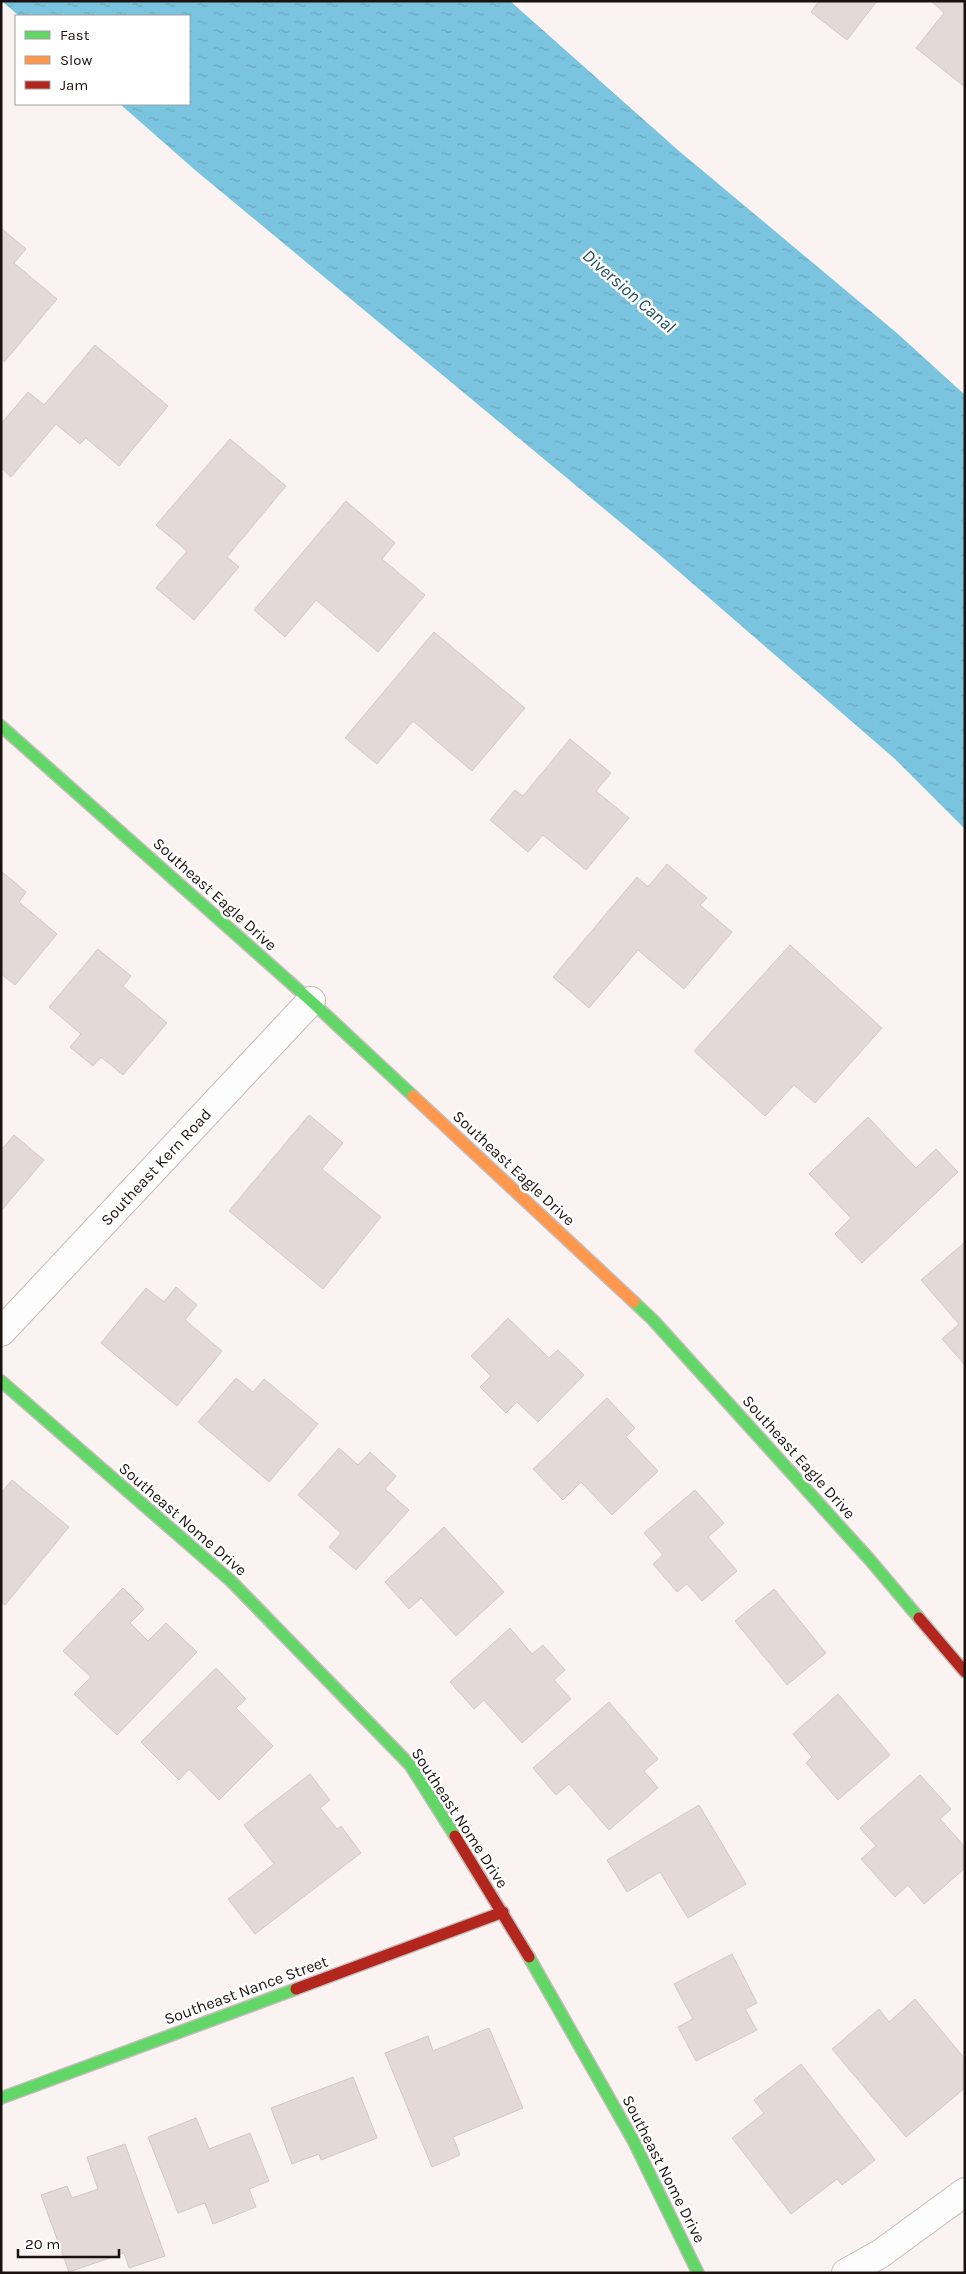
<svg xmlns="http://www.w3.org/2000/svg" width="966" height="2274" font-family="Karla,sans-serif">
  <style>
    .water { fill: url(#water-ripples) }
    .building { fill: #e3dad8; stroke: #d2cac8 }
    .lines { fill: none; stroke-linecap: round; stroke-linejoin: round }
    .street-casing { stroke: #c4bdba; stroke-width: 30 }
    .fast-casing { stroke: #c4bdba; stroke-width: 14 }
    .slow-casing { stroke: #c4bdba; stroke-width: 14 }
    .jam-casing { stroke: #c4bdba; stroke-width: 14 }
    .street { stroke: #fefdfd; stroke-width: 28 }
    .fast { stroke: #63d668; stroke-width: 11 }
    .slow { stroke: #ff974d; stroke-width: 11 }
    .jam { stroke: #b3261e; stroke-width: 11 }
    .labels { text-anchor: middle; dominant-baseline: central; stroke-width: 5; stroke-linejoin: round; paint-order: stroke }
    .street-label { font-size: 16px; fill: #1b120f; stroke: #fff }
    .water-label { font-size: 18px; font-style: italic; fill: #245162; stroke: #fff }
  </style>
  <defs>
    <pattern id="water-ripples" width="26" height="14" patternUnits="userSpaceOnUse" patternTransform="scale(1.25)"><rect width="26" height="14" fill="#7ac4df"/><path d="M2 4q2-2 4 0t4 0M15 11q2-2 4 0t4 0" fill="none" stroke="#69a7be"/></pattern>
  </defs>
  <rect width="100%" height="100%" fill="#faf3f2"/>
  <path class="water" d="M2,1h508l169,150 219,183 67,61v434l-70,-70 -240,-208 -460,-381 -75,-66h69v-88h-170z"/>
  <g class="building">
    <path d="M819,1h58l-30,39 -36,-28z"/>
    <path d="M931,1h34v86l-49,-39 28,-35z"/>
    <path d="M1,228l25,21 -12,14 43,36 -53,63 -3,-3z"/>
    <path d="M95,345l73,61 -49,60 -33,-28 -6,6 -24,-20 -45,53 -10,-9v-44l27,-32 16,13z"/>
    <path d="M230,439l56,47 -59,71 12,10 -45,53 -38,-32 31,-37 -31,-26z"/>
    <path d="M346,501l49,42 -13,16 43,36 -47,57 -62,-52 -31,37 -31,-27z"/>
    <path d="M434,632l91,76 -53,63 -59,-50 -36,43 -32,-26z"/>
    <path d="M570,739l41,34 -15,18 33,27 -43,52 -43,-35 -15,17 -38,-32 25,-30 8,6z"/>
    <path d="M667,864l40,34 -7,7 32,27 -48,57 -46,-39 -49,58 -36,-31 84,-100 11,10z"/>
    <path d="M1,871l25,21 -7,10 38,32 -42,51 -14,-11z"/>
    <path d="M790,945l92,83 -67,75 -21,-18 -29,31 -71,-65z"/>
    <path d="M98,949l33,27 -8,10 44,37 -44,52 -22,-18 -8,9 -23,-19 11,-13 -32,-27z"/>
    <path d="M309,1115l34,28 -21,26 59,48 -58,72 -94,-78z"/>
    <path d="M868,1117l48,51 20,-19 22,23 -96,91 -27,-29 16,-16 -42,-44z"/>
    <path d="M14,1135l30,25 -43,51v-64l2,1z"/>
    <path d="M965,1242v123l-23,-26 17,-15 -38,-44z"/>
    <path d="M176,1287l21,18 -12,15 37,31 -45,55 -76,-63 45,-55 18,14z"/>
    <path d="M508,1318l41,40 9,-8 26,25 -46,47 -21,-20 -11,11 -26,-26 11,-11 -20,-20z"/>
    <path d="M236,1378l17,14 11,-13 54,45 -49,58 -71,-60z"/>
    <path d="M607,1398l28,30 -9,9 32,34 -46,44 -31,-33 -18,18 -30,-31z"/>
    <path d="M339,1448l19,17 12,-13 26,24 -11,13 24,21 -53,60 -27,-23 12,-14 -43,-38z"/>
    <path d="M12,1480l57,47 -64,78 -4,-3v-109z"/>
    <path d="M695,1490l29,33 -16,14 29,34 -35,30 -15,-17 -10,8 -24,-28 10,-9 -19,-22z"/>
    <path d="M444,1527l60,65 -48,44 -35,-38 -12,11 -24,-27z"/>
    <path d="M123,1588l21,21 -14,14 18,18 18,-18 31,29 -80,83 -43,-41 17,-17 -28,-26z"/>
    <path d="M774,1589l52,64 -39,32 -52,-64z"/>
    <path d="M510,1628l22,26 11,-9 22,25 -11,10 17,19 -49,44 -38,-43 -10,9 -24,-27z"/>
    <path d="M216,1668l30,31 -10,9 37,38 -54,54 -30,-31 -10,11 -38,-38z"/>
    <path d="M838,1694l52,61 -52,45 -32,-37 6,-6 -19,-23z"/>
    <path d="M609,1702l49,57 -14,12 14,17 -49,42 -40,-46 -13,11 -23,-27z"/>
    <path d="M310,1774l20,26 -10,8 17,21 4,-3 20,27 -106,81 -27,-35 46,-35 -30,-39z"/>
    <path d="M920,1775l31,34 -11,10 25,28v21l-41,36 -16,-19 -13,12 -34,-38 15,-13 -16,-18z"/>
    <path d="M699,1805l47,79 -58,34 -28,-46 -33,20 -20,-32z"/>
    <path d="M732,1954l25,49 -12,6 12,21 -61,31 -18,-34 15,-8 -19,-35z"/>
    <path d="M915,1999l50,60v29l-59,49 -74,-88 47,-40 10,13z"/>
    <path d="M489,2028l34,80 -70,29 7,18 -28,12 -47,-114 43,-17 5,15z"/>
    <path d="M801,2064l74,96 -33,25 -5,-6 -46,35 -59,-76 32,-25 -10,-13z"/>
    <path d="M353,2077l24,61 -56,22 -2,-6 -27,10 -21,-56z"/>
    <path d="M196,2118l13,31 41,-16 19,48 -20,8 7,18 -43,17 -8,-21 -27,10 -30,-76z"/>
    <path d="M125,2144l40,112 -36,12 -5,-15 -55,19 -28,-77 26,-9 5,12 26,-9 -11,-32z"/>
  </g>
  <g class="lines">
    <g class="street-casing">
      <g id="street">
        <path d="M1,1332l310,-331"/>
        <path d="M846,2273l34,-19 85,-62"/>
      </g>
    </g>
    <g class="fast-casing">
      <g id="fast">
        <path d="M1,726l310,275 102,95"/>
        <path d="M634,1302l19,18 217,240 49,58"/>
        <path d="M1,1381l230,200 179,184 45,71"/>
        <path d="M529,1957l104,183 65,133"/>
        <path d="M1,2098l295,-109"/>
      </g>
    </g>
    <g class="slow-casing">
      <path id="slow" d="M413,1096l221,206"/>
    </g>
    <g class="jam-casing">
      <g id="jam">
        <path d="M919,1618l46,54"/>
        <path d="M455,1836l74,121"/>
        <path d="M296,1989l207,-77"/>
      </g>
    </g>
    <use href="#street" class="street"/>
    <use href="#fast" class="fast"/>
    <use href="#slow" class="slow"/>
    <use href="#jam" class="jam"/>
  </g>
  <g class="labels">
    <g class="street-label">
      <text transform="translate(215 894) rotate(42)">Southeast Eagle Drive</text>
      <text transform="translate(156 1167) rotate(-47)">Southeast Kern Road</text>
      <text transform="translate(514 1168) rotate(43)">Southeast Eagle Drive</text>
      <text transform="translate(799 1457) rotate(48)">Southeast Eagle Drive</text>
      <text transform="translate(183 1519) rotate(41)">Southeast Nome Drive</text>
      <text transform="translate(460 1818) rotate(57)">Southeast Nome Drive</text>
      <text transform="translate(246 1990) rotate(-20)">Southeast Nance Street</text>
      <text transform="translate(664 2169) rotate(63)">Southeast Nome Drive</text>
    </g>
    <g class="water-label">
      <text transform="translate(629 291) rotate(41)">Diversion Canal</text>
    </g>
  </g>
  <rect width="966" height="2274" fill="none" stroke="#1b120f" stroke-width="5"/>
  <rect x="15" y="15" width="175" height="90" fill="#ffffff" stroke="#a4a09f"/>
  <rect x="25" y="31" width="25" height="8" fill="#63d668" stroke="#a4a09f"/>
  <text x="60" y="40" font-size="15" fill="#1b120f">Fast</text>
  <rect x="25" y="56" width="25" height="8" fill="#ff974d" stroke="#a4a09f"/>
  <text x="60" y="65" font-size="15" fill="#1b120f">Slow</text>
  <rect x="25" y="81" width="25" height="8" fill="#b3261e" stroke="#a4a09f"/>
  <text x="60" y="90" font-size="15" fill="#1b120f">Jam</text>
  <path d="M18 2249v8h101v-8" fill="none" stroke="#1b120f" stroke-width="2.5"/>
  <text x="25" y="2249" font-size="15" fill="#1b120f" stroke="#ffffff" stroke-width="4" paint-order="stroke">20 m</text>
</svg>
